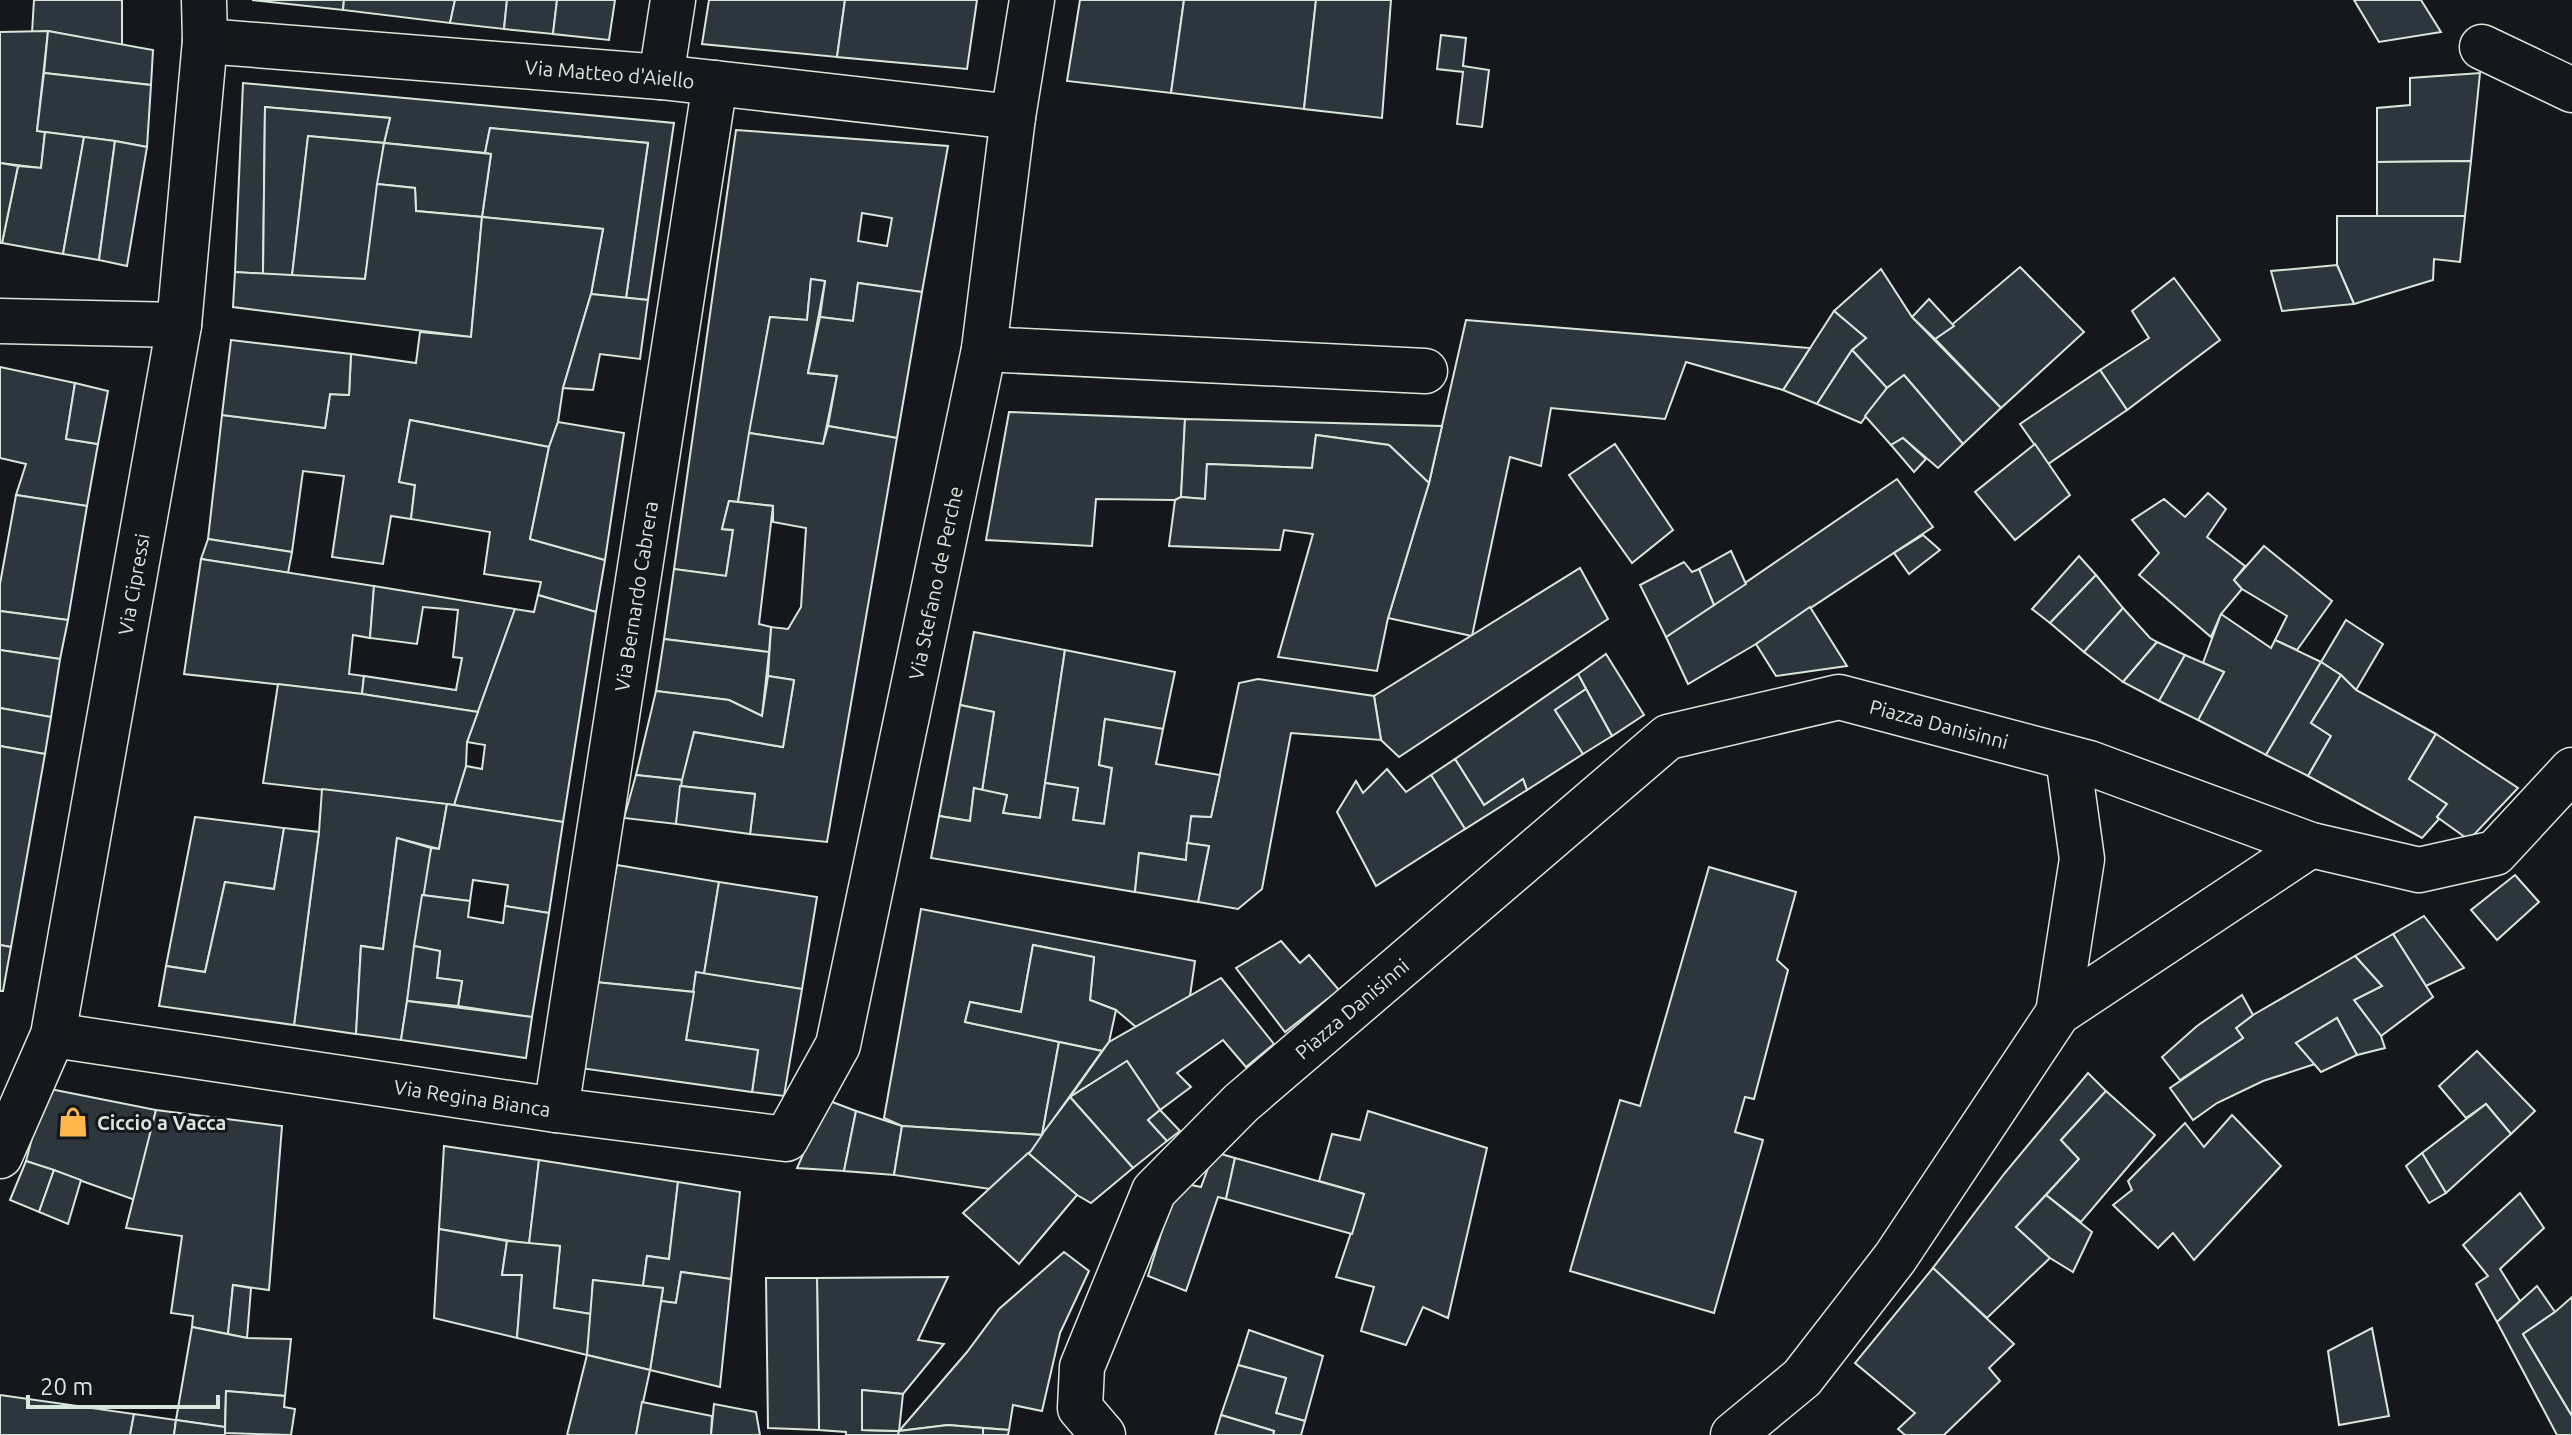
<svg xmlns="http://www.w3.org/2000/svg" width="2572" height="1435" font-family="Ubuntu,sans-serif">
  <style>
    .building { fill: #2c363c; stroke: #d8e6dc; stroke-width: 2; fill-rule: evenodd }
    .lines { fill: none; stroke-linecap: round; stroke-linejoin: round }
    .minor-casing { stroke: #d8e6dc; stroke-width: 47 }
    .minor { stroke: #14181c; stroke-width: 44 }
    .labels { text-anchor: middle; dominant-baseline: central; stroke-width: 6; stroke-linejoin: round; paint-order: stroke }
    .street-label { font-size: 20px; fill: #d8e6dc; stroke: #14181c }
    .poi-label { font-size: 20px; font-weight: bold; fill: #d8e6dc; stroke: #14181c; text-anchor: start }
  </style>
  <rect width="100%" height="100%" fill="#14181c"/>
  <g class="building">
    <path d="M34,0h88v46l-74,-15 -16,2z"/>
    <path d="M252,0h92l-1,10z"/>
    <path d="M344,0h111l-5,23 -107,-13z"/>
    <path d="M455,0h52l-3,29 -54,-6z"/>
    <path d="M507,0h50l-4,34 -49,-5z"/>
    <path d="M557,0h58l-6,40 -56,-6z"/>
    <path d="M709,0h136l-8,57 -135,-13z"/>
    <path d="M845,0h132l-10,69 -130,-12z"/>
    <path d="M1080,0h104l-13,93 -104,-12z"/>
    <path d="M1184,0h132l-12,109 -133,-16z"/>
    <path d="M1316,0h75l-9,118 -78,-9z"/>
    <path d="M2354,0h67l20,32 -62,10z"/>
    <path d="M48,31l-11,100 8,1 -4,36 -41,-5v-131z"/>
    <path d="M48,31l105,19 -2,35 -107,-12z"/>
    <path d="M1441,35l25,3 -3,28 26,4 -7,57 -25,-3 6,-52 -26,-3z"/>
    <path d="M44,73l107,12 -4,62 -32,-6 -78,-10z"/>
    <path d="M2480,73l-9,88 -94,1v-54l33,-3v-27z"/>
    <path d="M243,83l431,40 -26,177 -22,-2 22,-155 -158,-15 -5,25 -101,-10 6,-25 -125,-11 -2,167 -28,-2z"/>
    <path d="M265,107l125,11 -6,25 -76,-7 -16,140 -29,-2z"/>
    <path d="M490,128l158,15 -22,155 -35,-4 12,-65 -121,-12 9,-63 -6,-1z"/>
    <path d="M736,130l212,16 -26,146 -64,-9 -5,38 -33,-4 5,-36 -14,-2 -4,41 -37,-3 -32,185 -9,-1 -7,28 11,1 -7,46 -52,-7zM862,213l30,5 -5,28 -29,-5z"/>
    <path d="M45,132l39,5 -21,117 -61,-11 16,-77 23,2z"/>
    <path d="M308,136l76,7 -19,136 -73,-3z"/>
    <path d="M84,137l31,4 -16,119 -36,-6z"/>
    <path d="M115,141l32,6 -20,119 -28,-6z"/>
    <path d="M384,143l107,11 -9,63 -66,-6 -1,-23 -38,-4z"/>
    <path d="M2471,161l-6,55 -88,2v-56z"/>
    <path d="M0,163l18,3 -16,77h-2z"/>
    <path d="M377,184l38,4 1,23 66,6 -11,120 -238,-30 2,-35 130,7z"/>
    <path d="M2337,216h128l-5,46 -26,-3 -1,21 -79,24 -17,-39z"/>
    <path d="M482,217l121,12 -12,65 -28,94 -5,34 -9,25 -139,-27 -11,62 16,3 -4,34 -20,-3 -8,48 -51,-7 12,-81 -41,-5 -11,81 -84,-13 14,-124 103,13 5,-34 19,1 2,-41 65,9 4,-31 51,5z"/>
    <path d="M2337,265l17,39 -72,7 -11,-40z"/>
    <path d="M2020,267l64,65 -83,76 -66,-69z"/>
    <path d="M1881,269l31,48 89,91 -38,36 -59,-69 -17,13 -35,-38 14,-12 -32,-27z"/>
    <path d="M2174,278l46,62 -93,70 -27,-40 49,-32 -17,-27z"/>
    <path d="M811,279l14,2 -17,92 29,3 -14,68 -74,-11 21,-116 37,3z"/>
    <path d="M858,283l64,9 -25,146 -69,-12 9,-50 -29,-3 12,-56 33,4z"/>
    <path d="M591,294l57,6 -8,59 -40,-5 -7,36 -30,-2z"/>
    <path d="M1929,299l25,27 -19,13 -23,-22z"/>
    <path d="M1834,311l32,27 -14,12 -35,54 -34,-14z"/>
    <path d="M1466,320l344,28 -27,42 -97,-28 -21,57 -114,-11 -10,58 -31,-9 -38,179 -84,-18 41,-135z"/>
    <path d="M231,340l120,14 -2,41 -19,-1 -5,34 -103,-13z"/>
    <path d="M1852,350l35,38 -26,35 -44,-19z"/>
    <path d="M0,367l75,16 -9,56 32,5 -11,62 -71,-11 10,-31 -26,-6z"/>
    <path d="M2100,370l27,40 -79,54 -28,-40z"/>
    <path d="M1904,375l59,69 -25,24 -35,-30 -12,7 -26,-29 22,-28z"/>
    <path d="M75,383l33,8 -10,53 -32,-5z"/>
    <path d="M1009,412l176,7 -4,78 -6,3 -79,-1 -4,47 -106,-6z"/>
    <path d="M1185,419l257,7 -13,57 -40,-38 -73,-10 -4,33 -105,-4 -2,35 -24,-2z"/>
    <path d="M410,420l139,27 -19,92 75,21 -9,52 -58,-17 3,-13 -57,-8 6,-42 -79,-13 4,-34 -16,-3z"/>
    <path d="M558,422l66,11 -19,127 -75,-21 19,-92z"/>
    <path d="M828,426l69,12 -70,404 -77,-8 5,-40 -75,-8 14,-54 89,15 11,-67 -26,-4 3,-49 17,2 13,-22 5,-79 -33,-6v-16l-35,-4 11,-69 74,11z"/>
    <path d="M1316,435l73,10 40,38 -41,135 -11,53 -99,-14 35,-123 -29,-4 -4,20 -111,-4 6,-46 6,-3 24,2 2,-35 105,4z"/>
    <path d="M1903,438l23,21 -12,13 -23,-27z"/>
    <path d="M1615,444l58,86 -41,33 -63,-88z"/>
    <path d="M2035,444l35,51 -55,45 -40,-48z"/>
    <path d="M1897,479l36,48 -177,117 -68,40 -22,-47z"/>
    <path d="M2208,493l18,16 -19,28 38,29 -11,14 8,9 -21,25 -10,23 -72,-62 20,-22 -27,-33 32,-21 21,18z"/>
    <path d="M16,495l71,11 -19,114 -68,-9v-27z"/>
    <path d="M729,501l44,5 -14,118 12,3 -2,25 -105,-13 10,-70 52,7 7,-46 -11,-1z"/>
    <path d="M1923,535l17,15 -31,24 -15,-21z"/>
    <path d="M208,539l84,13 -4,21 -87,-14z"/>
    <path d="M2264,546l68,55 -35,49 -22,-10 12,-24 -45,-27 -8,-9z"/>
    <path d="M1731,551l15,33 -32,21 -15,-36z"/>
    <path d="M2079,556l17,19 -46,48 -18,-14z"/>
    <path d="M201,559l173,27 -4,52 -17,-3 -4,39 15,2 -2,18 -178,-20z"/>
    <path d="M1684,562l8,10 7,-3 15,36 -48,32 -26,-52z"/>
    <path d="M1580,568l28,51 -209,138 -18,-17 -7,-44z"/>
    <path d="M2096,575l27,33 -39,44 -34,-29z"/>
    <path d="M374,586l141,23 -37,103 -116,-18 2,-18 92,14 6,-32 -9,-1 5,-47 -35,-3 -6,37 -47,-6z"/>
    <path d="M538,595l58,17 -33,210 -109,-17 12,-39 16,3 3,-24 -18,-3 48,-133 19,3z"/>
    <path d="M1810,607l37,59 -71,10 -20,-32z"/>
    <path d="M2123,608l27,30 7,4 -34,40 -39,-30z"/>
    <path d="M0,611l68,9 -8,39 -60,-9z"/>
    <path d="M2221,614l50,34 4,-8 46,22 -55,93 -68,-35 26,-48 -21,-9z"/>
    <path d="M2346,620l37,24 -27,46 -15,-15 -20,-13z"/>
    <path d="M974,632l91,18 -25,168 -37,-5 4,-18 -25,-4 12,-79 -34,-7z"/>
    <path d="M664,639l105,13 -7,64 -33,-16 -73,-9z"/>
    <path d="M2157,642l28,13 -26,46 -36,-19z"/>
    <path d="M0,650l60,9 -9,58 -51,-9z"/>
    <path d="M1065,650l110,22 -12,57 -58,-10 -6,46 13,3 -8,56 -31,-4 5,-32 -33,-5z"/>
    <path d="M1606,654l38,61 -32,21 -34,-62z"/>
    <path d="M2185,655l39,17 -26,48 -39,-19z"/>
    <path d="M2321,662l20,13 -30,48 20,13 -23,40 -42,-21z"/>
    <path d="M1578,674l8,15 -31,21 28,44 -56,36 -4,-11 -39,26 -29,-46z"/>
    <path d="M2341,675l15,15 80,44 -27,45 38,25 -10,13 2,2 -17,19 -114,-62 23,-40 -20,-13z"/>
    <path d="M768,676l26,4 -11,67 -89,-15 -12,48 -46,-5 20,-84 73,9 33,16z"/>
    <path d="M1258,679l116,17 7,44 -90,-7 -29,156 -24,20 -40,-7 11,-56 -22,-3 4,-27 20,1 28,-134z"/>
    <path d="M278,684l84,10 116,18 -11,30 -1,24 -12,39 -191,-22z"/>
    <path d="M1586,689l26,47 -29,18 -28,-44z"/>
    <path d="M960,705l34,7 -12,79 -8,-3 -4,33 -31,-5z"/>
    <path d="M0,708l51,9 -6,37 -45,-8z"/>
    <path d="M1105,719l58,10 -7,35 64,11 -9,42 -20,-1 -5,44 -47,-7 -4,39 -204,-34 8,-42 31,5 4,-33 33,7 -4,18 37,5 5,-35 33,5 -5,32 31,4 8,-56 -13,-3z"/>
    <path d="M2436,734l82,54 -49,52 -32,-23 10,-13 -38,-25z"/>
    <path d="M0,746l45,8 -34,193 -11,-2z"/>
    <path d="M1455,759l29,46 39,-26 4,11 -62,39 -34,-54z"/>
    <path d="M1387,769l19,23 25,-17 34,54 -89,57 -39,-74 19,-31 7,12z"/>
    <path d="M636,775l46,5 -6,44 -52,-6z"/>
    <path d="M680,786l75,8 -5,40 -74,-10z"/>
    <path d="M322,789l125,15 -8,45 -42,-11 -14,111 -22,-3 -5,88 -62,-9 25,-193z"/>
    <path d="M447,804l116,18 -14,91 -44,-7 3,-21 -35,-5 -3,21 -48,-6 9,-47 8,1z"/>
    <path d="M195,817l89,11 -10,61 -49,-7 -20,90 -39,-6z"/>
    <path d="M284,828l35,4 -25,193 -135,-19 7,-40 39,6 20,-90 49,7z"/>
    <path d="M397,838l34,10 -30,192 -45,-6 5,-88 22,3z"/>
    <path d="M1187,843l22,3 -11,56 -63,-10 4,-39 47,7z"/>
    <path d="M617,865l102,17 -15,92 -8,-2 -2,20 -99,-10z"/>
    <path d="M1709,867l87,25 -19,68 11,10 -34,129 -9,-2 -10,35 28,8 -49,173 -144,-42 50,-171 20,6z"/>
    <path d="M2515,875l24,27 -42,38 -26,-30z"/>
    <path d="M719,882l98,15 -15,92 -98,-15z"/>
    <path d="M422,895l48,6 -2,16 35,6 2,-17 44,7 -17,104 -74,-11 4,-25 -25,-3 3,-27 -26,-5z"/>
    <path d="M921,909l274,52 -5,35 -54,31 -20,-17 -26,-10 4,-43 -61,-12 -12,67 -51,-10 -5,20 94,20 -17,93 -140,-9 -18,-8z"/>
    <path d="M2424,916l40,52 -38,18 -33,-52z"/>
    <path d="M2393,934l40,63 -52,39 -27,-36 28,-14 -27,-30z"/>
    <path d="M1281,941l19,22 9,-8 30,35 -54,42 -49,-64z"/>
    <path d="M0,945l11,2 -8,44h-3z"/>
    <path d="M1033,945l61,12 -4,43 26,10 -7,32 -7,9 -137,-29 5,-20 51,10z"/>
    <path d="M414,946l26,5 -3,27 25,3 -4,25 -51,-5z"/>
    <path d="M2355,956l27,30 -28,14 27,36 4,12 -28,7 -20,-37 -41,25 19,21 -52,17 -46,22 -24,17 -23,-32 73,-50 -7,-10 17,-13z"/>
    <path d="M696,972l106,17 -18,107 -32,-4 6,-42 -72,-10z"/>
    <path d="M1221,978l53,66 -28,23 -23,-27 -46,33 14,14 -31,23 -33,-49 -57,36 39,-55z"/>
    <path d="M595,982l99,10 -8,48 72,10 -6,42 -172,-24z"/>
    <path d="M2242,995l11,20 -17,13 7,10 -63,42 -18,-23 35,-31z"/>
    <path d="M407,1001l125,16 -6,41 -125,-18z"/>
    <path d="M2337,1018l20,37 -36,17 -25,-29z"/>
    <path d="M1059,1042l43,9 -60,84z"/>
    <path d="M2477,1051l58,60 -24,23 -25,-30 -20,14 -27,-32z"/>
    <path d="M1127,1061l33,49 -12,10 19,21 -34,27 -63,-71z"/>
    <path d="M2088,1073l18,18 -45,49 18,19 -63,68 34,31 -63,60 -54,-50 71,-94z"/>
    <path d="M45,1088l111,22 -21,90 -109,-39z"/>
    <path d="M2106,1091l49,44 -74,87 -35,-27 33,-36 -18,-19z"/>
    <path d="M1070,1097l63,71 -42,35 -14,-8 -49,-42z"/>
    <path d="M827,1100l29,11 -12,60 -47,-3z"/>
    <path d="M2486,1104l25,30 -65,59 -24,-40z"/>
    <path d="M156,1110l126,16 -13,164 -36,-5 -5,49 -36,-7 1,-11 -22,-3 11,-77 -56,-8z"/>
    <path d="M1160,1110l20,21 -13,10 -19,-21z"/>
    <path d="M856,1111l46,15 -8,49 -50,-4z"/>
    <path d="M1368,1111l119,37 -39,170 -25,-11 -17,38 -45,-14 13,-44 -38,-10 28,-83 -45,-13 13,-47 28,6z"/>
    <path d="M2232,1115l49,51 -87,94 -21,-27 -15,15 -45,-43 19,-15 -4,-9 57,-58 19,24z"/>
    <path d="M902,1126l140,9 -11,16 -41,38 -96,-14z"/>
    <path d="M444,1146l95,14 -10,84 -90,-15z"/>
    <path d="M1214,1152l21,6 -9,41 -8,-2 -32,94 -38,-15 29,-94 24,5z"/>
    <path d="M1028,1153l49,42 -58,69 -56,-51z"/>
    <path d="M2422,1153l24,40 -17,10 -23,-37z"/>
    <path d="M1235,1158l129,36 -12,40 -126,-35z"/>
    <path d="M539,1160l139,22 -9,77 -22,-3 -4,30 -50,-6 -2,34 -37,-6 6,-62 -31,-2z"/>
    <path d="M26,1161l28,9 -15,42 -29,-12z"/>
    <path d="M54,1170l27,10 -13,44 -29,-12z"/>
    <path d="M678,1182l62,10 -9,87 -50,-7 -5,31 -15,-2 2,-13 -20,-2 4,-30 22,3z"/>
    <path d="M2520,1193l24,35 -44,41 20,32 -23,21 -21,-38 12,-8 -25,-31z"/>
    <path d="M2046,1195l46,37 -19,40 -23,-14 -34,-31z"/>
    <path d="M439,1229l68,12 -5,34h20l-5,63 -83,-20z"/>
    <path d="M507,1241l53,5 -6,62 37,6 -4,41 -70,-17 5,-63h-20z"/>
    <path d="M1064,1252l25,19 -29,62 -18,78 -29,-6 -4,25 -61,-5 -49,6 68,-79 32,-43z"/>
    <path d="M1933,1268l81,76 -25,24 11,13 -56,54h-39l-7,-6 17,-16 -60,-50z"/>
    <path d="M681,1272l50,7 -11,108 -70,-17 11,-69 15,2z"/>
    <path d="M948,1277l-30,63 26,4 -41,50 -41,-4v40l37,1 -1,4h-52v-3l-27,-2 -2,-152z"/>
    <path d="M766,1278h51l2,152 -51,-2z"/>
    <path d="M593,1280l70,8 -13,82 -63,-15z"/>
    <path d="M233,1285l18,3 -4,50 -19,-4z"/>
    <path d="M2537,1286l18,26 -32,22 49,82v19h-15l-60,-113z"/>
    <path d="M2572,1297v119l-49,-82 32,-22z"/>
    <path d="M192,1327l55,11 44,1 -6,57 -59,-5 -1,36 -49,-7z"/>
    <path d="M2372,1328l17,88 -50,9 -11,-74z"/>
    <path d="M1249,1330l74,26 -18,65 -29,-8 10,-35 -48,-13z"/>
    <path d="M587,1355l63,15 -14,65h-69z"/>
    <path d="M1238,1365l48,13 -10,35 29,8 -4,14h-28l1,-4 -53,-16z"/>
    <path d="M862,1390l41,4 -4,37 -37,-1z"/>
    <path d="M226,1391l59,5 -1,11 11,2 -4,26 -66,-2z"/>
    <path d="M0,1395l134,19 -4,21h-130z"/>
    <path d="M642,1402l70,14 -1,19h-75z"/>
    <path d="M714,1404l42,8 4,23h-49z"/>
    <path d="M134,1414l42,6 -2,15h-44z"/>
    <path d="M1221,1415l53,16 -1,4h-58z"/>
    <path d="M176,1420l49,7v8h-51z"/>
    <path d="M948,1425l35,3v7h-85l1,-4z"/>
    <path d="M983,1428l26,2 -1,5h-25z"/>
  </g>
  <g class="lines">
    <g class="minor-casing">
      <g id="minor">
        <path id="s1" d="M205,41l456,36 352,40"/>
        <path d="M2482,47l90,43"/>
        <path d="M661,77l12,-77"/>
        <path d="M0,321l179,4"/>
        <path d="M984,349l441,22"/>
        <path d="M2058,1013l24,-154 -14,-101"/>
        <path id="s2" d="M53,1035l503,75 230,29 52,-94 146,-696 29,-232 19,-117"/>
        <path id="s3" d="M556,1110l159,-1027"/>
        <path id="s4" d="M0,1156l53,-121 126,-710 26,-284 -1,-41"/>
        <path id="s5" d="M1103,1435l-23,-27 2,-41 72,-176 87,-88 427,-366 171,-40 250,66 222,82 108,25 76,-17 77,-83"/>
        <path d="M1733,1435l69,-57 93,-120 163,-245 253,-168"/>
      </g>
    </g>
    <use href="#minor" class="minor"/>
  </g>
  <defs>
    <g id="shop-bare" transform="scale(2.4)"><path d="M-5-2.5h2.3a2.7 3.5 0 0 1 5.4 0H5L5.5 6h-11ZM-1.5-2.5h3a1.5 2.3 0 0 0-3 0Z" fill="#ffb74d" stroke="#14181c" stroke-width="2.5" paint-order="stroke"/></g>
  </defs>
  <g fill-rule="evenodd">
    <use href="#shop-bare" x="73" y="1122"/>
  </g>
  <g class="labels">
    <g class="street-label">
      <text stroke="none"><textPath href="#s1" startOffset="406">Via Matteo d'Aiello</textPath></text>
      <text stroke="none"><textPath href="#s2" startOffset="1320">Via Stefano de Perche</textPath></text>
      <text stroke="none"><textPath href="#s4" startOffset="590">Via Cipressi</textPath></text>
      <text stroke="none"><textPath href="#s3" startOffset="520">Via Bernardo Cabrera</textPath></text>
      <text stroke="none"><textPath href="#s5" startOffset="1232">Piazza Danisinni</textPath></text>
      <text stroke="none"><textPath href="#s5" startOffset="536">Piazza Danisinni</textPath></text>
      <text stroke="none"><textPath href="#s2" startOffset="424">Via Regina Bianca</textPath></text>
    </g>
    <g class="poi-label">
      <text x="97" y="1122">Ciccio a Vacca</text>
    </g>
  </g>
  <path d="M28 1395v12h190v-12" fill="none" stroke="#d8e6dc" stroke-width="4"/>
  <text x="40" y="1395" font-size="24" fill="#d8e6dc" stroke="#14181c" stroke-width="6" paint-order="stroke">20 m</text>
</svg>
